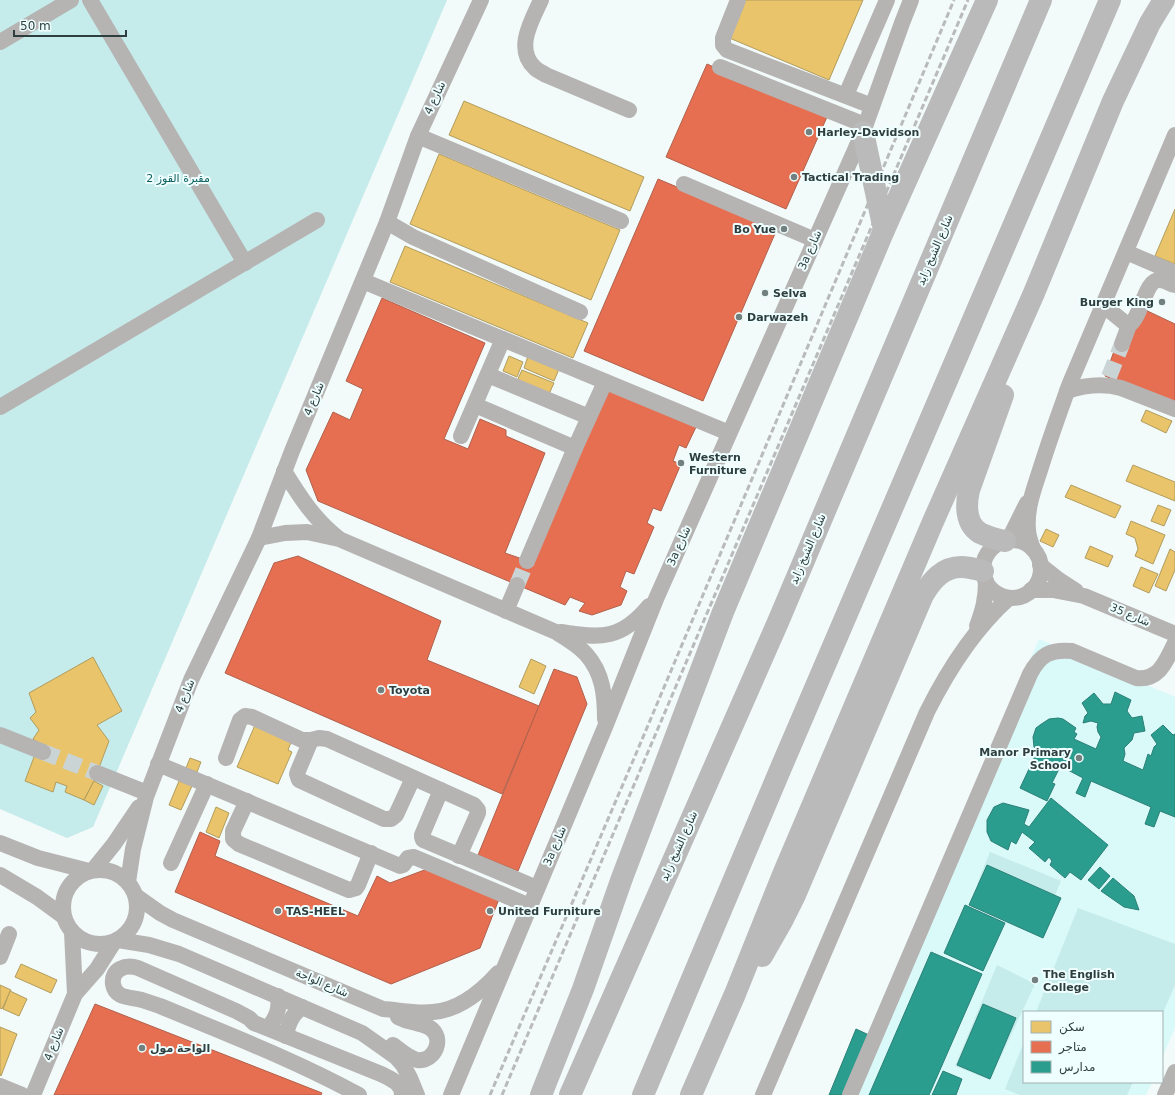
<svg xmlns="http://www.w3.org/2000/svg" width="1175" height="1095" font-family="'DejaVu Sans','Noto Sans Arabic',sans-serif">
  <style>
    .built { fill: #dafaf9 }
    .green { fill: #c5ebea }
    .homes { fill: #e9c46a; stroke: #b19c5d }
    .shops { fill: #e76f51; stroke: #b0604b }
    .schools { fill: #2a9d8f; stroke: #2b8077 }
    .lines { fill: none; stroke-linecap: round; stroke-linejoin: round }
    .minor-tunnel { stroke: #cbd4d4; stroke-width: 16; stroke-dasharray: 16 8; stroke-linecap: butt }
    .minor { stroke: #b6b3b3; stroke-width: 16 }
    .highway { stroke: #bbbabb; stroke-width: 22 }
    .rail { stroke: #b9baba; stroke-width: 3; stroke-dasharray: 6 3; stroke-linecap: butt }
    .poi-dot { fill: #738080; stroke: #effefe; stroke-width: 1.5 }
    .labels { text-anchor: middle; dominant-baseline: central; stroke-width: 4; stroke-linejoin: round; paint-order: stroke }
    .street-label { font-size: 11px; fill: #2e3e3e; stroke: #effefe }
    .poi-label { font-size: 11px; font-weight: bold; fill: #2e3e3e; stroke: #effefe; text-anchor: start }
    .park-label { font-size: 11px; fill: #0d615f; stroke: #effefe }
  </style>
  <rect width="100%" height="100%" fill="#f2fafa"/>
  <path class="built" d="M1039,639l136,58v331l-13,30v-46h-138v70h128l-6,13h-305z"/>
  <g class="green">
    <path d="M0,0h447l-354,827 -26,11 -67,-29z"/>
    <path d="M990,852l71,29 -14,33 -70,-30z"/>
    <path d="M1078,908l97,36v41l-13,30v-3h-126z"/>
    <path d="M997,965l38,19 -45,96 -35,-14z"/>
    <path d="M1024,1042v40h109l-6,13h-107l-15,-6z"/>
  </g>
  <g class="homes">
    <path d="M743,0h120l-34,80 -102,-43z"/>
    <path d="M464,101l180,76 -14,34 -181,-76z"/>
    <path d="M439,154l181,76 -29,70 -181,-76z"/>
    <path d="M1175,209v55l-20,-8z"/>
    <path d="M405,246l183,77 -15,35 -183,-76z"/>
    <path d="M509,356l14,6 -6,15 -14,-6z"/>
    <path d="M528,356l31,13 -5,12 -30,-13z"/>
    <path d="M522,370l32,13 -5,11 -32,-13z"/>
    <path d="M1146,410l26,11 -6,12 -25,-12z"/>
    <path d="M1133,465l42,17v19l-49,-20z"/>
    <path d="M1071,485l50,21 -6,12 -50,-21z"/>
    <path d="M1158,505l13,5 -7,16 -13,-5z"/>
    <path d="M1131,521l34,14 -12,29 -18,-8 3,-7 -3,-11 -9,-4z"/>
    <path d="M1046,529l13,6 -6,12 -13,-6z"/>
    <path d="M1090,546l23,10 -5,11 -23,-9z"/>
    <path d="M1170,549l5,3v18l-9,21 -11,-5z"/>
    <path d="M1141,567l17,7 -9,19 -16,-7z"/>
    <path d="M93,657l29,54 -25,14 12,16 -15,40 -10,19 -19,-8 2,-6 -11,-4 -3,10 -28,-11 9,-24 11,-10 -12,-8 6,-9 -9,-12 6,-6 -7,-19z"/>
    <path d="M531,659l15,7 -12,28 -15,-7z"/>
    <path d="M255,725l37,15 -4,10 4,2 -14,32 -41,-17z"/>
    <path d="M190,758l11,4 -4,10 -11,-4z"/>
    <path d="M94,781l9,5 -9,19 -10,-5z"/>
    <path d="M179,781l13,5 -11,24 -12,-5z"/>
    <path d="M216,807l13,6 -10,25 -13,-6z"/>
    <path d="M21,964l36,16 -6,13 -36,-16z"/>
    <path d="M0,985l11,5 -9,19 -2,-1z"/>
    <path d="M10,991l17,8 -8,17 -16,-7z"/>
    <path d="M0,1027l17,7 -16,42 -1,-1z"/>
  </g>
  <g class="shops">
    <path d="M707,64l120,53 -41,92 -120,-52z"/>
    <path d="M658,179l119,50 -74,172 -119,-50z"/>
    <path d="M382,298l103,45 -41,96 24,10 12,-30 26,11v6l39,17 -40,100 26,9 76,-173 89,38 -10,21 -7,-3 -6,16 8,3 -20,47 -8,-3 -6,15 7,4 -20,47 -8,-3 -6,16 7,4 -6,14 -29,10 -13,-4 6,-8 -15,-6 -5,8 -247,-104 -12,-31 27,-58 17,8 13,-31 -17,-8z"/>
    <path d="M1141,308l34,16v80l-70,-28 12,-33z"/>
    <path d="M298,556l143,65 -14,39 112,46 -37,88 -277,-121 49,-110z"/>
    <path d="M554,669l23,8 10,27 -69,167 -40,-16z"/>
    <path d="M200,832l20,9 -5,15 143,60 19,-40 13,7 37,-14 72,30 -19,49 -89,36 -216,-92z"/>
    <path d="M95,1004l227,89 -1,2h-267z"/>
  </g>
  <g class="schools">
    <path d="M1115,692l16,8 -4,11 5,7 10,-2 3,15 -11,2 -2,7 -8,8 1,6 -2,7 20,9 5,-16 3,2 3,-9 3,-3 -6,-9 12,-10 10,10 2,-1v83l-15,-6 -6,16 -9,-3 6,-17 -60,-26 -6,16 -9,-4 7,-15 -15,-8 2,-5 -7,-4 -11,22 3,1 -8,17 -27,-13 17,-36 -3,-5 -1,-10 3,-9 4,-3 9,-6 9,-1 5,1 13,9 -2,4 3,2 -3,5 22,10 5,-12 -3,-5 -1,-5 1,-4 -7,-2 -8,2 2,-7 3,-3 -6,-10 12,-10 9,11h8z"/>
    <path d="M1051,798l57,47 -27,35 -11,-8 -5,6 -15,-13 2,-4 -3,-4 -4,5 -16,-14 6,-6 -13,-10 -6,12 -5,-3 -3,9 -17,-9 -4,-9v-12l7,-13 9,-4 26,7 -5,14 5,3z"/>
    <path d="M987,865l74,33 -18,40 -74,-33z"/>
    <path d="M1100,867l10,9 -11,13 -11,-9z"/>
    <path d="M1113,878l21,18 5,14 -15,-3 -23,-16z"/>
    <path d="M965,905l40,18 -22,48 -39,-18z"/>
    <path d="M931,952l51,22 -53,121h-60z"/>
    <path d="M983,1004l33,14 -26,61 -33,-14z"/>
    <path d="M856,1029l13,6 -25,60h-15z"/>
    <path d="M943,1071l19,8 -6,16h-24z"/>
  </g>
  <g class="lines">
    <g class="minor-tunnel">
      <path d="M1109,377l13,-33"/>
      <path d="M517,585l10,-24"/>
      <path d="M43,752l54,21"/>
    </g>
    <g class="minor">
      <path d="M90,0l155,263"/>
      <path d="M541,0c-9,20 -27,49 -6,68 3,3 8,5 11,7l83,35"/>
      <path d="M738,0l-15,38v7l4,5 145,56"/>
      <path d="M0,42l71,-42"/>
      <path d="M720,67l145,58"/>
      <path d="M846,95l41,-95"/>
      <path d="M418,136l203,85"/>
      <path d="M684,184l131,56"/>
      <path d="M387,222l26,15 167,75"/>
      <path d="M1126,252l49,21"/>
      <path d="M363,281l366,152"/>
      <path d="M1103,305l22,18 4,2c12,-6 16,-47 31,-45 5,0 10,4 15,5"/>
      <path d="M1122,344l7,-19"/>
      <path d="M488,375l101,42"/>
      <path d="M1067,391c18,-6 35,-8 54,-3l54,21"/>
      <path d="M475,405l100,43"/>
      <path d="M0,407l317,-187"/>
      <path d="M461,436l42,-97"/>
      <path d="M284,471c16,26 30,48 54,67"/>
      <path d="M259,538l26,-5 22,-1 32,7 217,93c10,6 22,13 30,22 17,19 19,42 19,65"/>
      <circle cx="1012" cy="569" r="29"/>
      <path d="M1008,541l19,-38"/>
      <path d="M1033,549c-2,-6 -5,-13 -5,-20 -2,-21 7,-43 13,-62 9,-29 19,-56 29,-84l105,-248"/>
      <path d="M527,561l48,-113 30,-66"/>
      <path d="M1040,565l19,15 17,11"/>
      <path d="M1031,590h22l31,6 91,38"/>
      <path d="M506,611l11,-26"/>
      <path d="M977,626c6,-16 9,-27 9,-45"/>
      <path d="M561,632c40,7 61,7 88,-26"/>
      <path d="M0,735l43,17"/>
      <path d="M311,740l-13,31 -1,3 2,6 85,39h7l5,-4 17,-37"/>
      <path d="M226,758l14,-38 5,-4 7,1 50,23h9l8,-2 8,1 147,66 4,5v3l-19,43"/>
      <path d="M158,764l242,102 3,-1 5,-7 6,-1 116,49"/>
      <path d="M97,773l50,20"/>
      <path d="M441,790l-19,45v2l1,3 114,48"/>
      <path d="M247,801l-14,30v8l6,5 110,46 7,-2 2,-3 13,-32"/>
      <path d="M0,843l38,15 51,13"/>
      <path d="M171,863l36,-79"/>
      <circle cx="100" cy="907" r="37"/>
      <path d="M93,870l21,-26 25,-37"/>
      <path d="M0,875l37,22 26,19"/>
      <path d="M128,882l5,-33 13,-52 45,-117 68,-142 33,-87 95,-229 31,-86 63,-136"/>
      <path d="M136,896l24,17 13,7 210,89c16,1 33,5 50,3 26,-2 48,-20 65,-39"/>
      <path d="M118,940l31,5 30,9 183,79 34,24 7,8 7,13 7,17"/>
      <path d="M0,957l9,-23"/>
      <path d="M75,994l22,-25 17,-27"/>
      <path d="M268,1028c8,-10 12,-18 10,-32"/>
      <path d="M286,1036c2,-13 6,-21 16,-29"/>
      <path d="M393,1045c7,5 15,13 24,15 18,2 28,-22 13,-32 -5,-4 -12,-4 -18,-6 -5,-1 -10,-3 -14,-5"/>
      <path d="M0,1086l22,9"/>
      <path d="M33,1095l42,-101 -3,-62"/>
      <path d="M359,1095c-64,-35 -132,-61 -199,-89 -6,-2 -12,-4 -18,-6 -11,-3 -27,-1 -29,-16 -2,-15 13,-20 25,-16l98,43 13,7 5,5 127,51c10,5 21,9 21,21"/>
      <path d="M451,1095l154,-368 51,-128 207,-467 39,-109 9,-23"/>
      <path d="M763,1095l164,-383c21,-42 47,-83 82,-114"/>
      <path d="M850,1095l180,-421c10,-19 20,-25 42,-23l64,27c24,3 30,-18 39,-35"/>
      <path d="M1165,1095l10,-23"/>
    </g>
    <g class="highway">
      <path d="M863,132l21,98"/>
      <path d="M1003,395l-34,95c-3,14 -4,34 11,43 8,4 16,6 25,8"/>
      <path d="M762,956l20,-35 13,-26 128,-300c9,-15 20,-28 38,-28 8,0 15,2 22,4"/>
      <path d="M541,1095l42,-106 39,-111 101,-266 161,-382 103,-230"/>
      <path d="M570,1095l208,-473 263,-622"/>
      <path d="M643,1095l137,-325 330,-770"/>
      <path d="M691,1095l44,-101 49,-122 148,-348 102,-231 79,-192 37,-78 14,-23"/>
    </g>
    <g class="rail">
      <path d="M490,1095l148,-346 316,-749"/>
      <path d="M502,1095l466,-1095"/>
    </g>
  </g>
  <g class="poi-dot">
    <circle cx="809" cy="132" r="4"/>
    <circle cx="794" cy="177" r="4"/>
    <circle cx="784" cy="229" r="4"/>
    <circle cx="765" cy="293" r="4"/>
    <circle cx="1162" cy="302" r="4"/>
    <circle cx="739" cy="317" r="4"/>
    <circle cx="681" cy="463" r="4"/>
    <circle cx="381" cy="690" r="4"/>
    <circle cx="1079" cy="758" r="4"/>
    <circle cx="278" cy="911" r="4"/>
    <circle cx="490" cy="911" r="4"/>
    <circle cx="1035" cy="980" r="4"/>
    <circle cx="142" cy="1048" r="4"/>
  </g>
  <g class="labels">
    <g class="street-label">
      <text transform="translate(435 98) rotate(-65)">شارع 4</text>
      <text transform="translate(810 250) rotate(-66)">3a شارع</text>
      <text transform="translate(935 250) rotate(-67)">شارع الشيخ زايد</text>
      <text transform="translate(314 399) rotate(-67)">شارع 4</text>
      <text transform="translate(679 546) rotate(-66)">3a شارع</text>
      <text transform="translate(808 549) rotate(-67)">شارع الشيخ زايد</text>
      <text transform="translate(1130 615) rotate(23)">شارع 35</text>
      <text transform="translate(185 696) rotate(-68)">شارع 4</text>
      <text transform="translate(555 846) rotate(-67)">3a شارع</text>
      <text transform="translate(679 846) rotate(-66)">شارع الشيخ زايد</text>
      <text transform="translate(322 983) rotate(23)">شارع الواحة</text>
      <text transform="translate(54 1044) rotate(-68)">شارع 4</text>
    </g>
    <g class="poi-label">
      <text x="817" y="132">Harley-Davidson</text>
      <text x="802" y="177">Tactical Trading</text>
      <text x="776" y="229" text-anchor="end">Bo Yue</text>
      <text x="773" y="293">Selva</text>
      <text x="1154" y="302" text-anchor="end">Burger King</text>
      <text x="747" y="317">Darwazeh</text>
      <text x="689" y="457">Western<tspan x="689" dy="13">Furniture</tspan></text>
      <text x="389" y="690">Toyota</text>
      <text x="1071" y="752" text-anchor="end">Manor Primary<tspan x="1071" dy="13">School</tspan></text>
      <text x="286" y="911">TAS-HEEL</text>
      <text x="498" y="911">United Furniture</text>
      <text x="1043" y="974">The English<tspan x="1043" dy="13">College</tspan></text>
      <text x="150" y="1048">الواحة مول</text>
    </g>
    <g class="park-label">
      <text x="178" y="178">مقبرة القوز 2</text>
    </g>
  </g>
  <rect x="1023" y="1011" width="140" height="72" fill="#effefe" stroke="#a2b1b1"/>
  <rect x="1031" y="1021" width="20" height="12" fill="#e9c46a" stroke="#a2b1b1"/>
  <text x="1059" y="1031" font-size="12" fill="#2e3e3e">سكن</text>
  <rect x="1031" y="1041" width="20" height="12" fill="#e76f51" stroke="#a2b1b1"/>
  <text x="1059" y="1051" font-size="12" fill="#2e3e3e">متاجر</text>
  <rect x="1031" y="1061" width="20" height="12" fill="#2a9d8f" stroke="#a2b1b1"/>
  <text x="1059" y="1071" font-size="12" fill="#2e3e3e">مدارس</text>
  <path d="M14 30v6h112v-6" fill="none" stroke="#2e3e3e" stroke-width="2"/>
  <text x="20" y="30" font-size="12" fill="#2e3e3e" stroke="#effefe" stroke-width="3" paint-order="stroke">50 m</text>
</svg>
